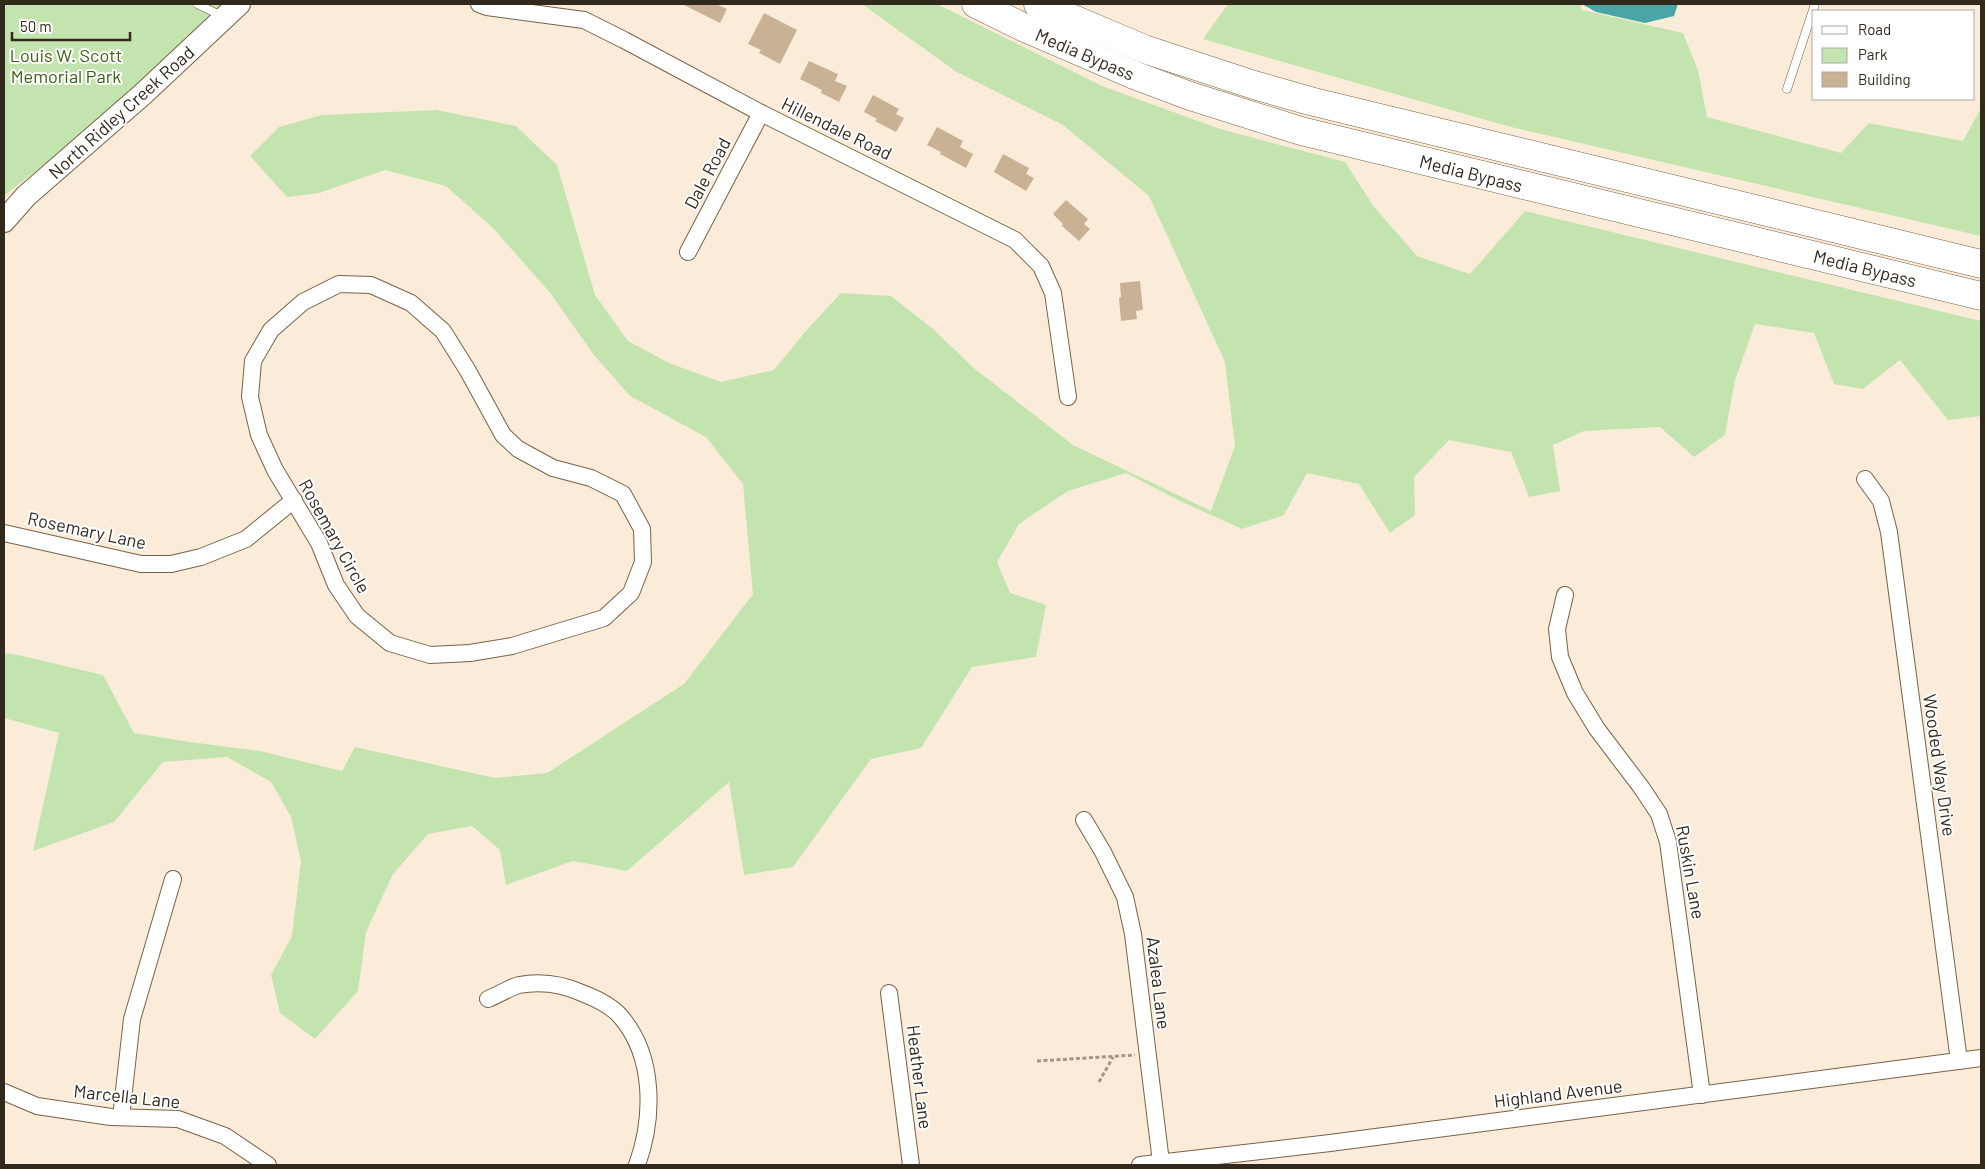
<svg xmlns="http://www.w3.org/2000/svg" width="1985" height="1169" font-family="Barlow,sans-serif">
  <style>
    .green { fill: #c4e4af }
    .water { fill: #4aa5a7 }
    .building { fill: #c9b194 }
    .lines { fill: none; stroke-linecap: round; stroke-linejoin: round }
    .lane-casing { stroke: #786247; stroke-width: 9 }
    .street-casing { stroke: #786247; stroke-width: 18 }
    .secondary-casing { stroke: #786247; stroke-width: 24 }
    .highway-casing { stroke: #786247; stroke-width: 29 }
    .path { stroke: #a29687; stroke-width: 3; stroke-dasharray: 4 2.5; stroke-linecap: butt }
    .lane { stroke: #fff; stroke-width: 8 }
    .street { stroke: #fff; stroke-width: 16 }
    .secondary { stroke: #fff; stroke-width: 22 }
    .highway { stroke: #fff; stroke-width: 28 }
    .labels { text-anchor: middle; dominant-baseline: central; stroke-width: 4; stroke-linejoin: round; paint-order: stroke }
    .street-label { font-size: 18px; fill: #32291d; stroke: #fff }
    .park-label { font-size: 18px; fill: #386110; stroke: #fff }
  </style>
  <rect width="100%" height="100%" fill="#fbecda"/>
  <g class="green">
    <path d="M4,4h225l-143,127 -82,65z"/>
    <path d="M862,4h75l165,82 118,43 125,33 29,45 43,49 53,18 55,-63 456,110v95l-33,4 -48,-60 -37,29 -29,-5 -20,-51 -59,-9 -20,56 -10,55 -31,22 -34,-30 -76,4 -31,14 7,46 -31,6 -18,-45 -62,-12 -35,37 1,38 -25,18 -31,-49 -52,-11 -23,42 -42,14 -62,-28 -54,-28 -58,18 -49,33 -22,38 13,31 36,12 -10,52 -64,10 -51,81 -50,11 -78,108 -49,8 -15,-93 -102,89 -54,-10 -67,24 -6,-35 -28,-24 -44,8 -35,40 -27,58 -8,59 -43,48 -35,-26 -9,-38 21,-39 9,-75 -10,-44 -20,-35 -44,-25 -64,5 -49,60 -81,29 26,-118 -55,-15v-65l14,2 85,20 31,58 56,9 70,9 82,20 13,-24 140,31 52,-5 137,-89 69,-90 -10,-110 -37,-47 -76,-41 -36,-41 -43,-61 -58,-66 -47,-42 -61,-16 -66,23 -32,4 -37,-41 29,-29 43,-12 114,-5 80,16 41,39 38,130 33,46 41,22 52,19 53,-12 30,-37 37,-40 50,3 42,33 42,40 98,76 138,66 24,-65 -10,-84 -76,-166 -86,-71 -108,-54z"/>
    <path d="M1228,4h352l2,6 101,23 15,37 9,47 134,36 28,-30 94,18 17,-31 1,1v125l-474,-110 -304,-87z"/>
  </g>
  <path class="water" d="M1582,4h96l-4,12 -29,7 -49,-11z"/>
  <g class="building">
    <path d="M682,4h34l11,5 -7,14z"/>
    <path d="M764,13l33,17 -17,34 -21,-11 2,-3 -13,-6z"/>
    <path d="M809,61l29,13 -3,7 12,5 -8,16 -18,-9 1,-3 -22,-11z"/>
    <path d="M873,95l26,14 -3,5 8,4 -8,14 -21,-11 2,-2 -13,-7z"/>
    <path d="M937,127l26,14 -3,6 13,7 -7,14 -26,-14 1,-2 -14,-7z"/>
    <path d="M1003,154l26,14 -3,6 8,4 -8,13 -32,-19z"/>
    <path d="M1066,200l22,19 -4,5 6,5 -11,12 -17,-15 1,-2 -10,-10z"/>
    <path d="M1140,281l3,29 -7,1 1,8 -16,2 -2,-23 2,-1 -1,-14z"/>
  </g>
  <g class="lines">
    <g class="lane-casing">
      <g id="lane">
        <path d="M197,4l25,12"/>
        <path d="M1787,89l28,-85"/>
      </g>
    </g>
    <g class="street-casing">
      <g id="street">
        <path d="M479,4l8,3 97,13 40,20 137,73 254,127 26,26 12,27 15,104"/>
        <path d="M688,252l73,-139"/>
        <path d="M339,284l32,1 40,18 32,28 25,40 35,64 15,14 35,19 38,10 32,16 19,35 1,33 -12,31 -27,25 -92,28 -42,7 -40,2 -40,-12 -33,-27 -21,-31 -17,-42 -44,-73 -16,-35 -9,-38 3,-36 18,-31 32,-28z"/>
        <path d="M1865,479l16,22 8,31 70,529"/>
        <path d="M4,533l137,31h30l30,-7 45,-18 48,-39"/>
        <path d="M1565,595l-8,34 3,28 15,36 22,36 44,58 18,27 9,28 34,253"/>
        <path d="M1084,820l19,32 22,45 8,37 28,228"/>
        <path d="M889,993l22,172"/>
        <path d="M488,999c10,-4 21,-11 31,-14 22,-4 43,-1 63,8 13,5 30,13 39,24 34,40 33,101 16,148"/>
        <path d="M4,1092l33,14 74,11 67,2 47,17 43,29"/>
        <path d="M121,1117l11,-98 41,-140"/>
        <path d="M1140,1165l190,-22 651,-85"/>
      </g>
    </g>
    <g class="secondary-casing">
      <path id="secondary" d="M4,221l22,-25 117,-102 96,-90"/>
    </g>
    <g class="highway-casing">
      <g id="highway">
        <path d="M976,4l49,24 109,47 56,21 111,35 680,165"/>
        <path d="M1038,4l106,45 110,36 56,16 671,163"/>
      </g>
    </g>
    <g class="path">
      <path d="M1037,1061l98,-6"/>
      <path d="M1099,1082l14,-25"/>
    </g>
    <use href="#lane" class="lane"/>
    <use href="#street" class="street"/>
    <use href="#secondary" class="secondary"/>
    <use href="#highway" class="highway"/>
  </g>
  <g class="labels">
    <g class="street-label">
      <text transform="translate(1085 54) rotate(23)">Media Bypass</text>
      <text transform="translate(121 112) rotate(-42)">North Ridley Creek Road</text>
      <text transform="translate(837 128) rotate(26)">Hillendale Road</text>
      <text transform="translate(707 173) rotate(-62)">Dale Road</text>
      <text transform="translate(1471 173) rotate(14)">Media Bypass</text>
      <text transform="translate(1865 268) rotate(14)">Media Bypass</text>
      <text transform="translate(87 530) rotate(12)">Rosemary Lane</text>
      <text transform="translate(335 536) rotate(61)">Rosemary Circle</text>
      <text transform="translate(1940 765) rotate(82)">Wooded Way Drive</text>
      <text transform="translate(1691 872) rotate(80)">Ruskin Lane</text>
      <text transform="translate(1159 983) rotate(83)">Azalea Lane</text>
      <text transform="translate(920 1077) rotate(83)">Heather Lane</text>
      <text transform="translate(1558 1093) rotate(-7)">Highland Avenue</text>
      <text transform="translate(127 1096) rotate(6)">Marcella Lane</text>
    </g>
    <g class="park-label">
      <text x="66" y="55">Louis W. Scott<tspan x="66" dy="21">Memorial Park</tspan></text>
    </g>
  </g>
  <rect width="1985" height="1169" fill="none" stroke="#32291d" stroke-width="10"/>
  <rect x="1812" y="10" width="162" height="90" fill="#ffffff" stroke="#ada9a5"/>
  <rect x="1822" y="26" width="25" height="8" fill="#ffffff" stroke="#ada9a5"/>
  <text x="1858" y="35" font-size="15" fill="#32291d">Road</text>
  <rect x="1822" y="48" width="25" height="15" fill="#c4e4af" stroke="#ada9a5"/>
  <text x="1858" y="60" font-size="15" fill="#32291d">Park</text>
  <rect x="1822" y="72" width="25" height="15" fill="#c9b194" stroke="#ada9a5"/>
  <text x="1858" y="85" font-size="15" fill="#32291d">Building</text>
  <path d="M12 32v8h118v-8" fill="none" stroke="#32291d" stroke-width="2.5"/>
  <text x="20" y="32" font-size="15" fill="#32291d" stroke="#ffffff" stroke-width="4" paint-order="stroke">50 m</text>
</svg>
